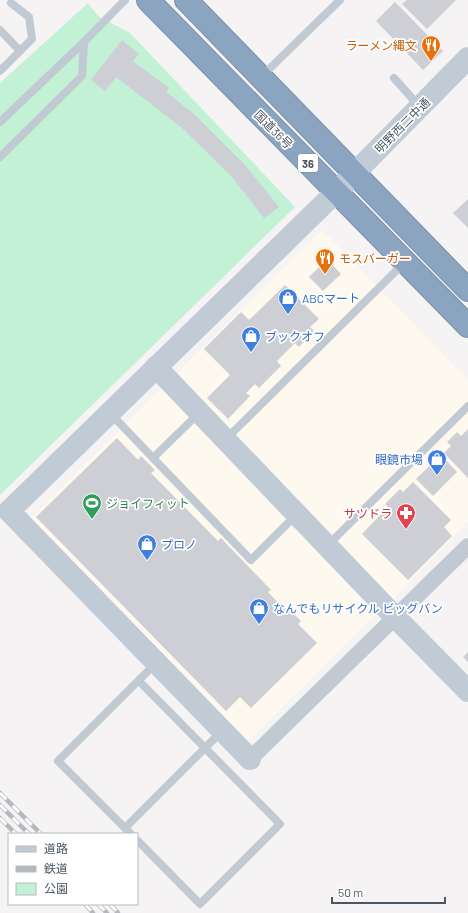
<svg xmlns="http://www.w3.org/2000/svg" width="468" height="913" font-family="Barlow,'Noto Sans JP',sans-serif">
  <style>
    .commercial { fill: #fdf9ef }
    .green { fill: #c3f1d5 }
    .building { fill: #cdcfd5 }
    .lines { fill: none; stroke-linecap: round; stroke-linejoin: round }
    .highway-casing { stroke: #7690ad; stroke-width: 24 }
    .lane { stroke: #c1cad2; stroke-width: 8 }
    .street { stroke: #c1cad2; stroke-width: 16 }
    .secondary { stroke: #c1cbd6; stroke-width: 22 }
    .highway { stroke: #8ba5c1; stroke-width: 22 }
    .rail-casing { stroke: #b5b8bd; stroke-width: 4.5 }
    .rail { stroke: #fff; stroke-width: 3; stroke-dasharray: 9; stroke-linecap: butt }
    .labels { text-anchor: middle; dominant-baseline: central; stroke-width: 3.5; stroke-linejoin: round; paint-order: stroke }
    .shield { fill: #fff; stroke: #808990; stroke-width: 1 }
    .shield-label { font-size: 11px; font-weight: bold; fill: #4a5661 }
    .food-label { font-size: 12px; fill: #c56008; stroke: #fff; text-anchor: end }
    .street-label { font-size: 12px; fill: #4a5661; stroke: #fff }
    .shop-label { font-size: 12px; fill: #366cbe; stroke: #fff; text-anchor: start }
    .leisure-label { font-size: 12px; fill: #27864d; stroke: #fff; text-anchor: start }
    .health-label { font-size: 12px; fill: #be3a42; stroke: #fff; text-anchor: end }
  </style>
  <rect width="100%" height="100%" fill="#f5f3f3"/>
  <path class="commercial" d="M322,230l146,150v141l-65,67 -156,154 -216,-224z"/>
  <path class="green" d="M88,3l10,13 32,17 165,174 -295,288v-412z"/>
  <g class="building">
    <path d="M407,0h49l-29,29 -25,-25z"/>
    <path d="M395,2l48,49 -20,19 -47,-49z"/>
    <path d="M122,40l17,14 -6,7 36,27 -3,4 27,21 52,52 34,42 -15,11 -33,-42 -49,-48 -66,-51 -11,14 -14,-11z"/>
    <path d="M468,199v29l-15,-15z"/>
    <path d="M327,259l14,15 -18,17 -14,-14z"/>
    <path d="M285,285l34,34 -9,8 4,4 -15,16 -4,-4 -18,18 4,5 -22,22 -4,-4 -9,9 4,3 -22,23 -21,-21 23,-23 -26,-26 37,-37 8,8z"/>
    <path d="M468,429v49l-24,-25 7,-7 -4,-4 10,-10 4,4z"/>
    <path d="M117,438l21,22 3,-4 14,14 -4,3 67,68 3,-3 50,52 -3,2 16,17 3,-2 14,14 -3,3 19,19 -66,65 -11,-11 -14,14 -190,-194z"/>
    <path d="M441,455l16,17 -24,24 -17,-17z"/>
    <path d="M413,482l38,38 -7,7 8,9 -44,44 -46,-46 26,-27 -3,-3 15,-15 3,3z"/>
    <path d="M468,652v10l-5,-5z"/>
  </g>
  <g class="lines">
    <g class="highway-casing">
      <g id="highway">
        <path d="M148,0l320,326"/>
        <path d="M186,0l282,290"/>
      </g>
    </g>
    <g class="lane">
      <path d="M0,30l20,21"/>
      <path d="M0,71l32,-32 -3,-22 -18,-14"/>
      <path d="M262,76l78,-76"/>
      <path d="M394,78l25,28"/>
      <path d="M0,122l84,-80"/>
      <path d="M0,157l82,-81 2,-34 41,-42"/>
      <path d="M111,414l42,44 46,-45"/>
      <path d="M226,439l178,-176"/>
      <path d="M153,458l98,102 45,-45"/>
      <path d="M327,546l141,-140"/>
      <path d="M125,828l97,-97"/>
      <path d="M131,834l-73,-73 98,-98"/>
      <path d="M137,840l63,64 80,-80 -141,-143"/>
    </g>
    <path class="street" d="M250,759l218,-213"/>
    <g class="secondary">
      <path d="M156,367l240,251 72,73"/>
      <path d="M250,759l-241,-248 327,-319 132,-134"/>
    </g>
    <use href="#highway" class="highway"/>
    <g class="rail-casing">
      <g id="rail">
        <path d="M0,793l41,41"/>
        <path d="M0,805l29,29"/>
        <path d="M0,818l16,16"/>
        <path d="M85,904l8,9"/>
        <path d="M98,904l9,9"/>
        <path d="M110,904l8,9"/>
      </g>
    </g>
    <use href="#rail" class="rail"/>
  </g>
  <defs>
    <g id="restaurant-pin" transform="scale(1)"><path d="M0 17L-7.5 6A9.5 9.5 0 1 1 7.5 6Z" fill="#e8710a" stroke="#fff"/><path d="M-5-6h1v4h1v-4h1v4h1v-4h1v5L-1.5 .5V6h-2V.5L-5-1ZM5-6V6H3V1.5H1.5Q1.5-4 5-6Z" fill="#fff"/></g>
    <g id="shop-pin" transform="scale(1)"><path d="M0 17L-7.5 6A9.5 9.5 0 1 1 7.5 6Z" fill="#3f7fe0" stroke="#fff"/><path d="M-5-2.5h2.3a2.7 3.5 0 0 1 5.4 0H5L5.5 6h-11ZM-1.5-2.5h3a1.5 2.3 0 0 0-3 0Z" fill="#fff"/></g>
    <g id="stadium-pin" transform="scale(1)"><path d="M0 17L-7.5 6A9.5 9.5 0 1 1 7.5 6Z" fill="#2e9e5b" stroke="#fff"/><path d="M0-5a6.5 5 0 1 0 0 10a6.5 5 0 1 0 0-10ZM-3.5-1.8h7v3.6h-7Z" fill="#fff"/></g>
    <g id="pharmacy-pin" transform="scale(1)"><path d="M0 17L-7.5 6A9.5 9.5 0 1 1 7.5 6Z" fill="#e0444e" stroke="#fff"/><path d="M-2-6h4v4h4v4h-4v4h-4v-4h-4v-4h4Z" fill="#fff"/></g>
  </defs>
  <g fill-rule="evenodd">
    <use href="#restaurant-pin" x="431" y="45"/>
    <use href="#restaurant-pin" x="325" y="258"/>
    <use href="#shop-pin" x="288" y="298"/>
    <use href="#shop-pin" x="251" y="336"/>
    <use href="#shop-pin" x="437" y="459"/>
    <use href="#stadium-pin" x="92" y="503"/>
    <use href="#pharmacy-pin" x="406" y="513"/>
    <use href="#shop-pin" x="147" y="544"/>
    <use href="#shop-pin" x="259" y="608"/>
  </g>
  <g class="labels">
    <rect class="shield" x="298" y="154" width="20" height="18" rx="3"/>
    <g class="shield-label">
      <text x="308" y="163">36</text>
    </g>
    <g class="food-label">
      <text x="417" y="45">ラーメン縄文</text>
      <text x="339" y="258" text-anchor="start">モスバーガー</text>
    </g>
    <g class="street-label">
      <text transform="translate(402 125) rotate(-45)">明野西二中通</text>
      <text transform="translate(274 129) rotate(45)">国道36号</text>
    </g>
    <g class="shop-label">
      <text x="302" y="298">ABCマート</text>
      <text x="265" y="336">ブックオフ</text>
      <text x="423" y="459" text-anchor="end">眼鏡市場</text>
      <text x="161" y="544">プロノ</text>
      <text x="273" y="608">なんでもリサイクル ビッグバン</text>
    </g>
    <g class="leisure-label">
      <text x="106" y="503">ジョイフィット</text>
    </g>
    <g class="health-label">
      <text x="392" y="513">サツドラ</text>
    </g>
  </g>
  <rect x="8" y="833" width="130" height="72" fill="#ffffff" stroke="#b7bbc0"/>
  <rect x="16" y="846" width="20" height="6" fill="#c1cbd6" stroke="#b7bbc0"/>
  <text x="44" y="853" font-size="12" fill="#4a5661">道路</text>
  <rect x="16" y="866" width="20" height="6" fill="#b5b8bd" stroke="#b7bbc0"/>
  <text x="44" y="873" font-size="12" fill="#4a5661">鉄道</text>
  <rect x="16" y="883" width="20" height="12" fill="#c3f1d5" stroke="#b7bbc0"/>
  <text x="44" y="893" font-size="12" fill="#4a5661">公園</text>
  <path d="M332 897v6h113v-6" fill="none" stroke="#4a5661" stroke-width="2"/>
  <text x="338" y="897" font-size="12" fill="#4a5661" stroke="#ffffff" stroke-width="3" paint-order="stroke">50 m</text>
</svg>
